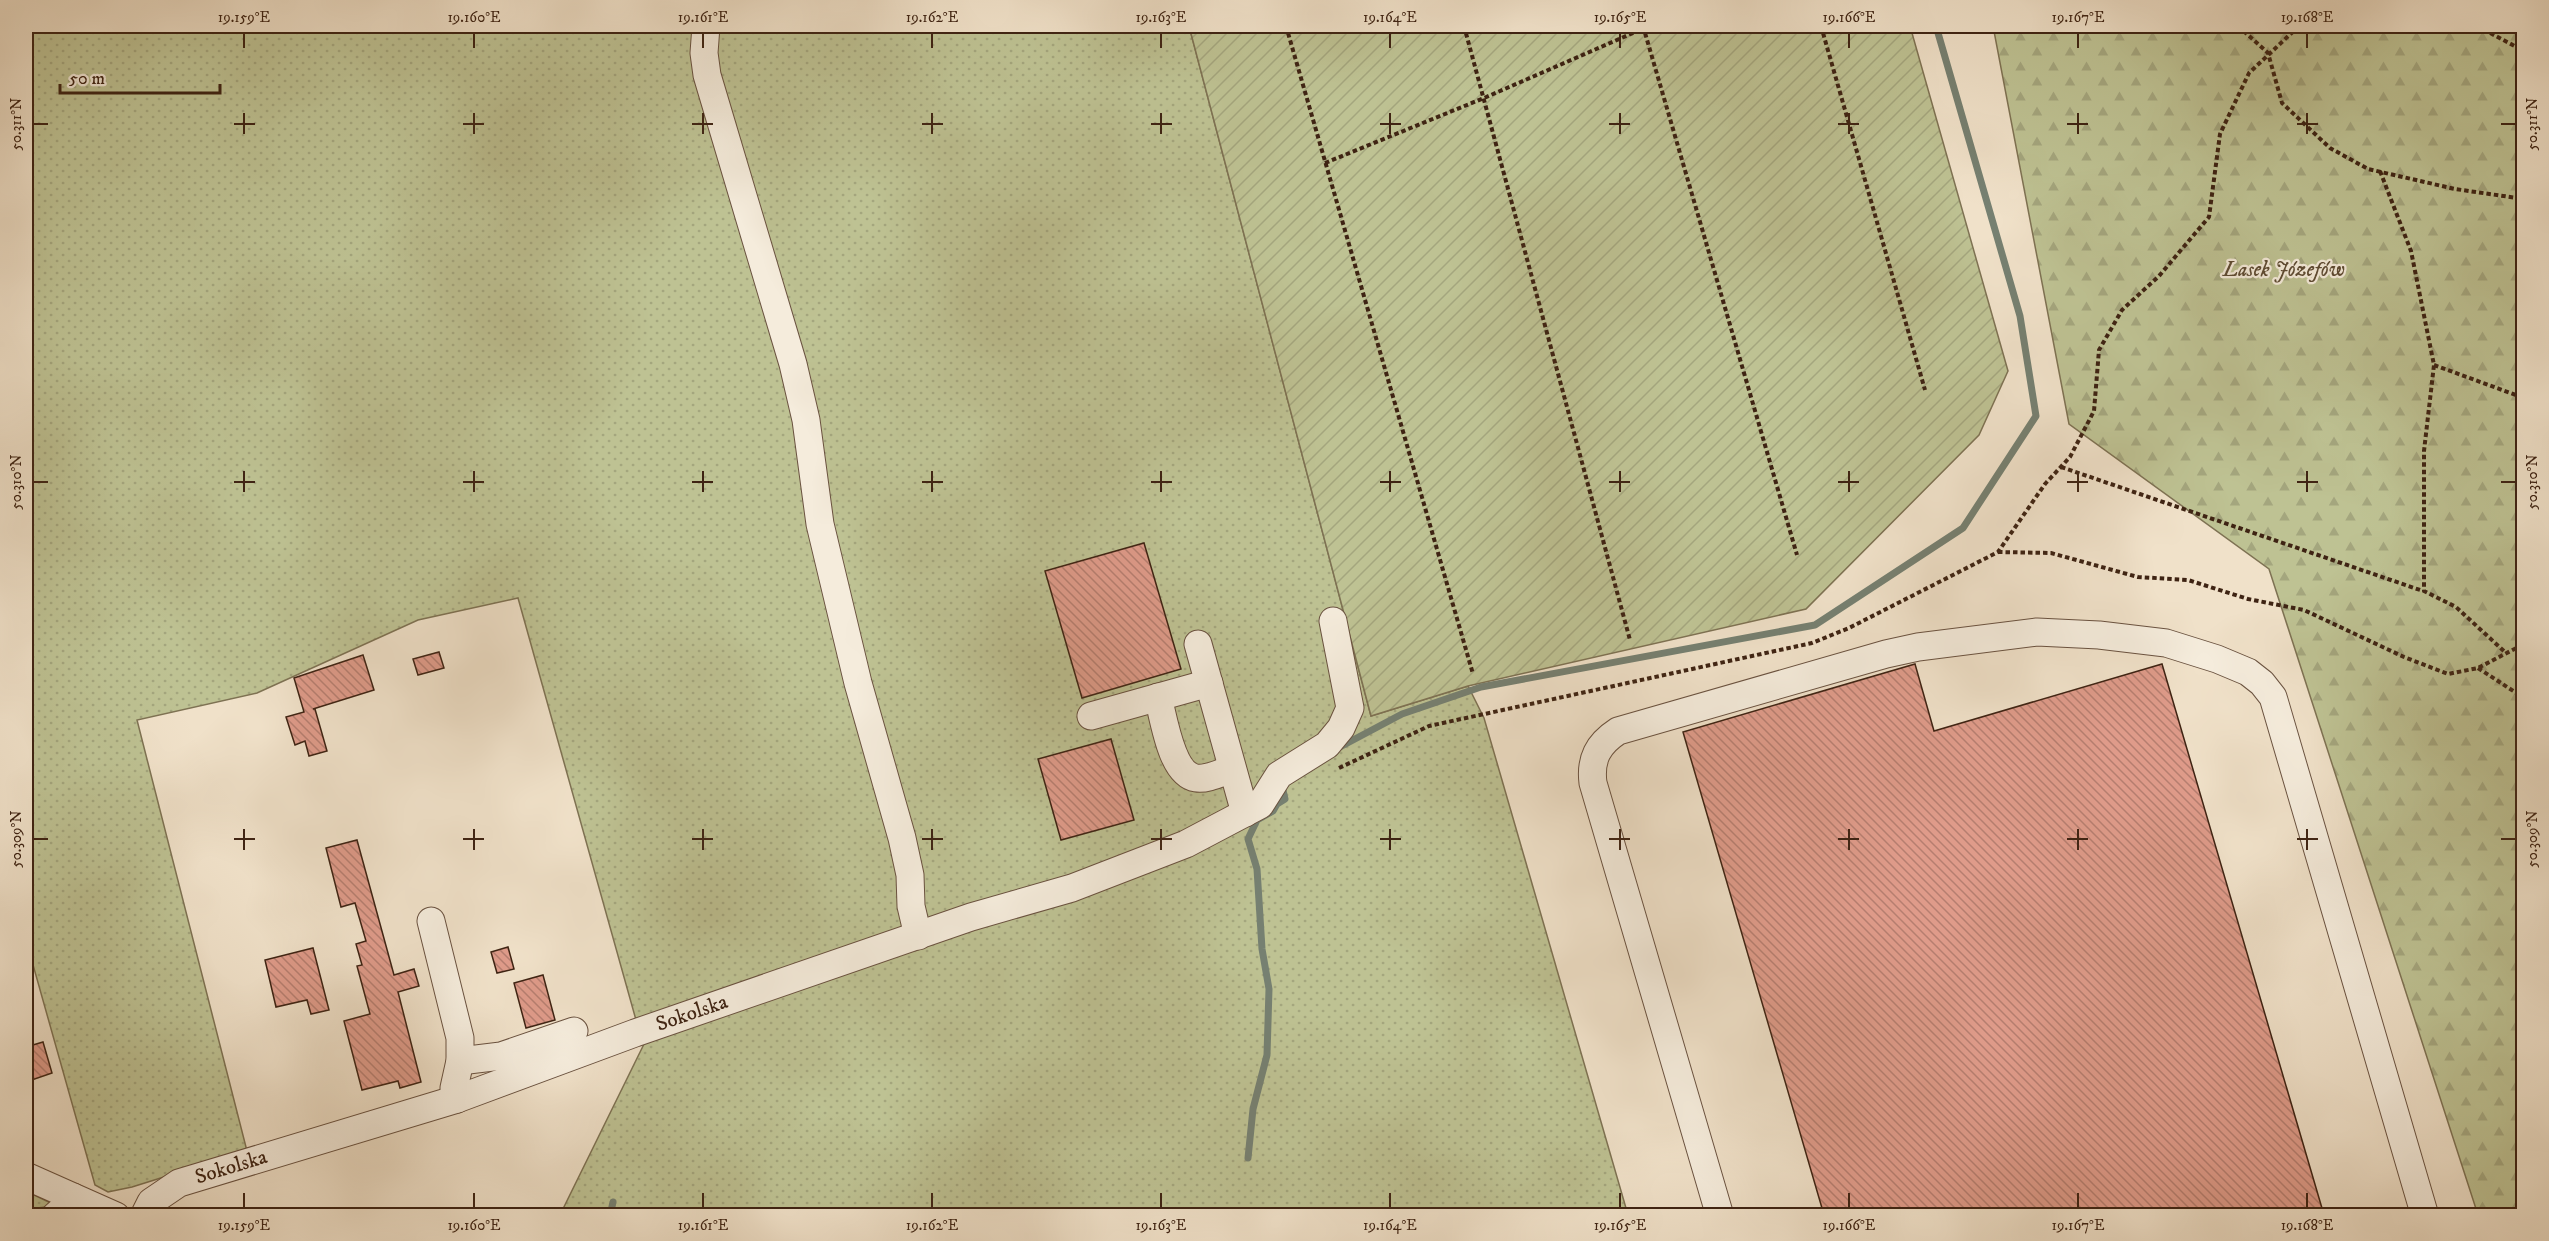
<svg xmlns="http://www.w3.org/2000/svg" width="2549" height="1241" font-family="'IM FELL DW Pica',serif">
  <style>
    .grass { fill: url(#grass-dots); stroke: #7e7253; stroke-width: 1.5 }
    .forest { fill: url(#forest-firs); stroke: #7e7253; stroke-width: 1.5 }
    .garden { fill: url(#garden-furrows); stroke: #7e7253; stroke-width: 1.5 }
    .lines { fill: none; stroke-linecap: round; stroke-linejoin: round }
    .stream { stroke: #768071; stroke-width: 7 }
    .building { fill: url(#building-back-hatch); stroke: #3e2313; stroke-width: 1.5 }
    .minor-casing { stroke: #6a5240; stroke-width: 29 }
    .path { stroke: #3e2313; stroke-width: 4; stroke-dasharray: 4.5 3; stroke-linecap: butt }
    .minor { stroke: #f5ecdc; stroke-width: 27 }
    .ticks { fill: none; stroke: #3e2313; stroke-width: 2 }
    .labels { text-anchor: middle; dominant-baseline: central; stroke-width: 4.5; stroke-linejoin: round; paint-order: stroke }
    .park-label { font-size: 21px; font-style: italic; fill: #5e4b33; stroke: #f5ecdc }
    .street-label { font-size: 21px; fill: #3e2313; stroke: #f5ecdc }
    .neatline { fill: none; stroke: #3e2313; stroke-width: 2 }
    .ticks-label { font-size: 15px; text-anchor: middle; fill: #3e2313 }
  </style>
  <defs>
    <pattern id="grass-dots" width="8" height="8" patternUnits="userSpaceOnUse" patternTransform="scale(1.5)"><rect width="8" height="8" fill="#bec293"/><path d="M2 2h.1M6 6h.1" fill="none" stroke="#a4a67e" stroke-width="1.8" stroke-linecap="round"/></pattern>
    <pattern id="forest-firs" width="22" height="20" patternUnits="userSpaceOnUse" patternTransform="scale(1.5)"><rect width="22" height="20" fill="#bec293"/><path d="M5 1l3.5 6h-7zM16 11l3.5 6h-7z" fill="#a4a67e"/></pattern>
    <pattern id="garden-furrows" width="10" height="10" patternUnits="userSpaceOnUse" patternTransform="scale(1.5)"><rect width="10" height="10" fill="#bec293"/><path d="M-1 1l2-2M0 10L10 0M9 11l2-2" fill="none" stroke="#a4a67e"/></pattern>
    <pattern id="building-back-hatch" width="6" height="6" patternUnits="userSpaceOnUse" patternTransform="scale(1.5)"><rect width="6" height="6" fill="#df9b8a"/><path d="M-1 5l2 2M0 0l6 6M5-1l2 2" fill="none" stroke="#b67e70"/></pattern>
  </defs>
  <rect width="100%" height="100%" fill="#f0e1c9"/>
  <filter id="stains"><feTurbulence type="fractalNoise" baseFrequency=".00333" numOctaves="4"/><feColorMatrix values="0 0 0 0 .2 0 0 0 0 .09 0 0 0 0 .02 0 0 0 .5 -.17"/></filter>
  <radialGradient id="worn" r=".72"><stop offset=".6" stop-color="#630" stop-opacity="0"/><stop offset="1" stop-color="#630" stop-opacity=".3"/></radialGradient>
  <g class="grass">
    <path d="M26,26h1163l182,690 97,-30 16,32 144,497h-1068l85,-173 -9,-22 -118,-422 -100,22 -161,73 -120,27 110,431 -115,36 -24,5 -13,-7 -69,-245z"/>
    <path d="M26,1191l31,15 -31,3z"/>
  </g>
  <path class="forest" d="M1993,26h530v1189h-45l-209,-646 -200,-145z"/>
  <path class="garden" d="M1189,26h721l98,345 -29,64 -173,174 -338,77 -97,30z"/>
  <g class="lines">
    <g class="stream">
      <path d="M1338,748l64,-34 79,-27 334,-62 148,-97 73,-112 -16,-100 -84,-290"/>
      <path d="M1248,1158l5,-49 14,-54 2,-66 -7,-40 -5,-80 -9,-30 9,-19 16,-9 4,-7 8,-5 -3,-13"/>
      <path d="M610,1216l3,-14"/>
    </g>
  </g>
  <g class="building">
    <path d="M1144,543l37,126 -99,29 -37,-127z"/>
    <path d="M439,652l5,16 -26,7 -5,-16z"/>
    <path d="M363,655l11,35 -61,19h2l12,42 -18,5 -4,-15 -10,4 -9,-28 18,-5 -10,-34z"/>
    <path d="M1915,664l19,67 228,-67 162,551h-500l-141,-483z"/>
    <path d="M1111,739l23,81 -73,20 -23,-81z"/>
    <path d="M357,840l37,135 20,-6 5,17 -21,6 23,90 -21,6 -2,-7 -36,9 -18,-69 26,-7 -13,-48 5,-1 -6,-21 10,-3 -11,-38 -14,4 -15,-59z"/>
    <path d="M508,947l6,22 -17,4 -6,-21z"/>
    <path d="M313,948l16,62 -18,4 -4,-14 -31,7 -11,-47z"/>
    <path d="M543,975l12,45 -29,8 -12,-45z"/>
    <path d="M43,1042l9,31 -26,9v-35z"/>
  </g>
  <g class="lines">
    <g class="minor-casing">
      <g id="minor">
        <path d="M706,26l-2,27 3,22 86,289 13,56 14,104 38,159 44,155 8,37 1,31 7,30"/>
        <path d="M1198,644l47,169"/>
        <path d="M1158,697c6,22 13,77 38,81 11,2 26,-6 36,-9"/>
        <path d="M1091,716l118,-33"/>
        <path d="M431,921l29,117v23l-6,27 3,11"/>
        <path d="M460,1061l41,-5 73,-25"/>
        <path d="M26,1176l90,40"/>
        <path d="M55,1216l8,-7 10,-12"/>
        <path id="s1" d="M144,1216l7,-14 28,-19 278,-84 178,-66 336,-116 101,-29 114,-44 74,-39 19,-30 48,-30 14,-17 9,-20 -17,-87"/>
        <path d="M1720,1216l-127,-433c-3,-24 5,-39 25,-52l268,-77 32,-7 119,-15 62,3 67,8 51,16 31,13 14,11 11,14 152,519"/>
      </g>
    </g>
    <g class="path">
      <path d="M1286,26l187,648"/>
      <path d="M1464,26l166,614"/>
      <path d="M1643,26l154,529"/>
      <path d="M1821,26l104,364"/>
      <path d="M2238,26l30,27 14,50 48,45 38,21 87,20 69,10"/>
      <path d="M2477,26l47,25"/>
      <path d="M1325,163l159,-65 165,-72"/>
      <path d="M2380,171l31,80 23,114 -10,86v140l32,16 50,46"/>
      <path d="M2434,365l90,33"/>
      <path d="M2061,467l362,124"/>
      <path d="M1998,552l53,1 87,24 50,3 60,19 56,11 100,47 44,17 30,-6 46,-24"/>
      <path d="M2478,668l46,30"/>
      <path d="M1339,768l90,-42 383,-83 37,-15 149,-76 47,-68 25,-27 24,-46 5,-61 23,-40 37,-34 50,-59 11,-83 29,-61 50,-47"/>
    </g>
    <use href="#minor" class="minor"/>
  </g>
  <path class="ticks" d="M244,33v15M474,33v15M703,33v15M932,33v15M1161,33v15M1390,33v15M1620,33v15M1849,33v15M2078,33v15M2307,33v15M244,113v21M474,113v21M703,113v21M932,113v21M1161,113v21M1390,113v21M1620,113v21M1849,113v21M2078,113v21M2307,113v21M33,124h15M234,124h21M463,124h21M692,124h21M922,124h21M1151,124h21M1380,124h21M1609,124h21M1838,124h21M2067,124h21M2297,124h21M2501,124h15M244,471v21M474,471v21M703,471v21M932,471v21M1161,471v21M1390,471v21M1620,471v21M1849,471v21M2078,471v21M2307,471v21M33,482h15M234,482h21M463,482h21M692,482h21M922,482h21M1151,482h21M1380,482h21M1609,482h21M1838,482h21M2067,482h21M2297,482h21M2501,482h15M244,829v21M474,829v21M703,829v21M932,829v21M1161,829v21M1390,829v21M1620,829v21M1849,829v21M2078,829v21M2307,829v21M33,839h15M234,839h21M463,839h21M692,839h21M922,839h21M1151,839h21M1380,839h21M1609,839h21M1838,839h21M2067,839h21M2297,839h21M2501,839h15M244,1193v15M474,1193v15M703,1193v15M932,1193v15M1161,1193v15M1390,1193v15M1620,1193v15M1849,1193v15M2078,1193v15M2307,1193v15"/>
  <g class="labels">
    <g class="park-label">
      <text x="2284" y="270">Lasek Józefów</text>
    </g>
    <g class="street-label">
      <text stroke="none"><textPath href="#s1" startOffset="590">Sokolska</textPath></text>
      <text stroke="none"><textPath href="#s1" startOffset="104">Sokolska</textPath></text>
    </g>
  </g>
  <rect width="2549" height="1241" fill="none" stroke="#f0e1c9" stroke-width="66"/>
  <path d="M60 84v9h160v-9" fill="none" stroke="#3e2313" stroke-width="3"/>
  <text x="69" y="84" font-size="18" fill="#3e2313" stroke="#f5ecdc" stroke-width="4.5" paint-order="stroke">50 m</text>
  <rect x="33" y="33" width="2483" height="1175" class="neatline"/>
  <g class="ticks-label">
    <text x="244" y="22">19.159°E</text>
    <text x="474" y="22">19.160°E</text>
    <text x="703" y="22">19.161°E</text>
    <text x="932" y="22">19.162°E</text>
    <text x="1161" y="22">19.163°E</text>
    <text x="1390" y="22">19.164°E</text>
    <text x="1620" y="22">19.165°E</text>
    <text x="1849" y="22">19.166°E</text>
    <text x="2078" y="22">19.167°E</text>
    <text x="2307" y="22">19.168°E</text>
    <text transform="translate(16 124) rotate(-90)" y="5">50.311°N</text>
    <text transform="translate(2532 124) rotate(-90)" y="5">50.311°N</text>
    <text transform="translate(16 482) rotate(-90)" y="5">50.310°N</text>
    <text transform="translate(2532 482) rotate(-90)" y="5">50.310°N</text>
    <text transform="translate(16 839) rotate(-90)" y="5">50.309°N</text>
    <text transform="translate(2532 839) rotate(-90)" y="5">50.309°N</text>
    <text x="244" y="1230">19.159°E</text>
    <text x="474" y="1230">19.160°E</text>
    <text x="703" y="1230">19.161°E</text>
    <text x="932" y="1230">19.162°E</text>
    <text x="1161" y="1230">19.163°E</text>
    <text x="1390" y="1230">19.164°E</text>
    <text x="1620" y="1230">19.165°E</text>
    <text x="1849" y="1230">19.166°E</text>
    <text x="2078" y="1230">19.167°E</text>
    <text x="2307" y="1230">19.168°E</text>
  </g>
  <rect width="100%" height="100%" filter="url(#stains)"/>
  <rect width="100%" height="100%" fill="url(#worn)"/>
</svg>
